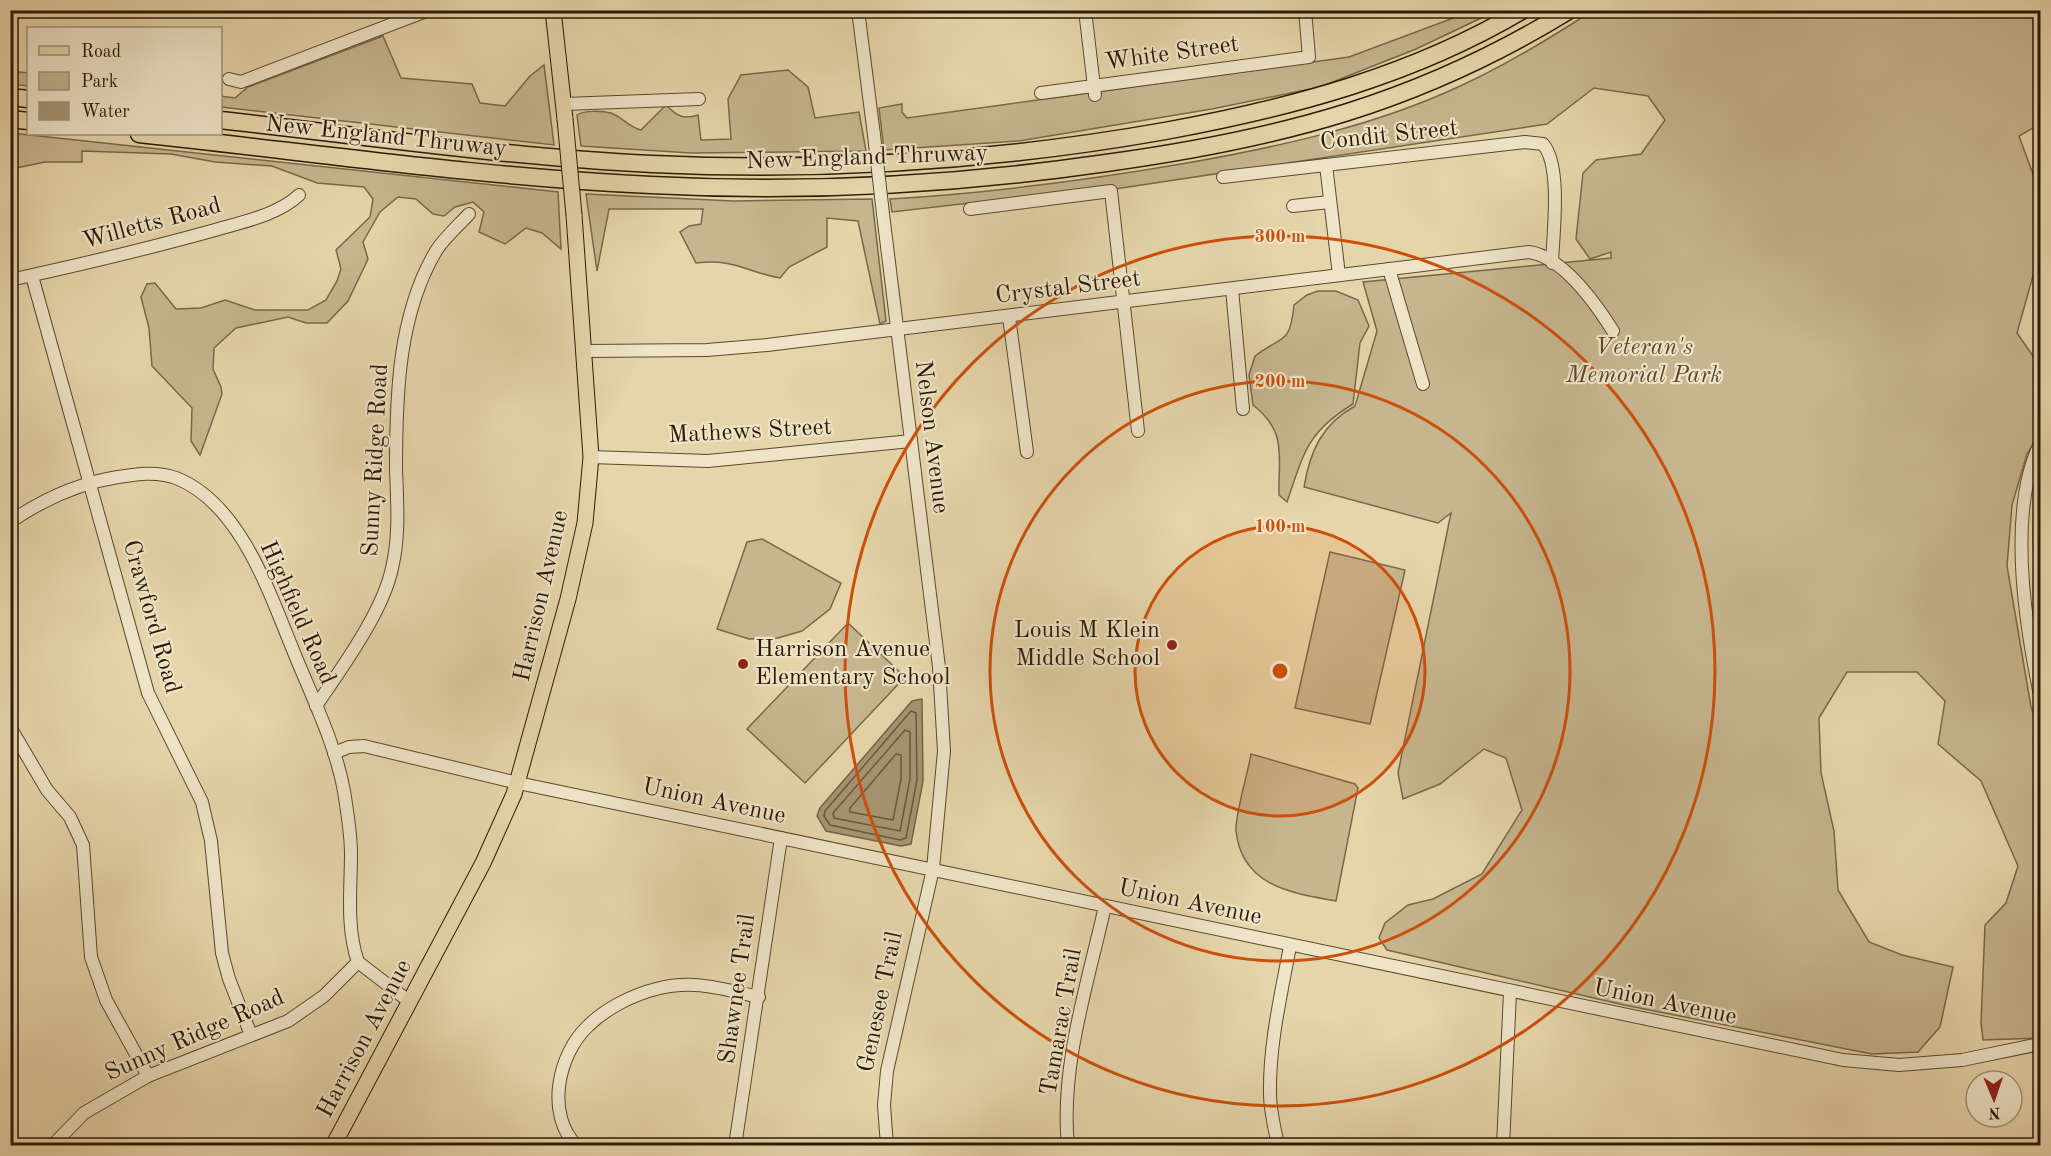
<svg xmlns="http://www.w3.org/2000/svg" width="2051" height="1156" font-family="'Old Standard TT',serif">
  <style>
    .green { fill: #c6b58e; stroke: #78684a; stroke-width: 1.5 }
    .water { fill: #a69572; stroke: #746446; stroke-width: 1.5 }
    .lines { fill: none; stroke-linecap: round; stroke-linejoin: round }
    .shore { stroke: #68583c; stroke-width: 1.5 }
    .minor-casing { stroke: #59492e; stroke-width: 14 }
    .major-casing { stroke: #2a1a05; stroke-width: 17 }
    .highway-casing { stroke: #2a1a05; stroke-width: 19 }
    .minor { stroke: #efe4c8; stroke-width: 12 }
    .major { stroke: #e6d5aa; stroke-width: 15 }
    .highway { stroke: #e6d5aa; stroke-width: 16 }
    .minor-bridge-casing { stroke: #59492e; stroke-width: 14; stroke-linecap: butt }
    .major-bridge-casing { stroke: #2a1a05; stroke-width: 17; stroke-linecap: butt }
    .minor-bridge { stroke: #efe4c8; stroke-width: 12 }
    .major-bridge { stroke: #e6d5aa; stroke-width: 15 }
    .ring { fill: none; stroke: #cc500b; stroke-width: 3 }
    .poi-dot { fill: #8f2418; stroke: #efe4c8; stroke-width: 2 }
    .labels { text-anchor: middle; dominant-baseline: central; stroke-width: 4.5; stroke-linejoin: round; paint-order: stroke }
    .street-label { font-size: 24px; fill: #2a1a05; stroke: #efe4c8 }
    .park-label { font-size: 24px; font-style: italic; fill: #59482e; stroke: #efe4c8 }
    .poi-label { font-size: 24px; fill: #2a1a05; stroke: #efe4c8; text-anchor: end }
    .centre { fill: #cc500b; stroke: #efe4c8; stroke-width: 3 }
    .ring-label { font-size: 18px; text-anchor: middle; font-weight: bold; fill: #cc500b; stroke: #efe4c8; stroke-width: 4.5; stroke-linejoin: round; paint-order: stroke }
  </style>
  <rect width="100%" height="100%" fill="#e6d5aa"/>
  <filter id="stains"><feTurbulence type="fractalNoise" baseFrequency=".00333" numOctaves="4"/><feColorMatrix values="0 0 0 0 .2 0 0 0 0 .09 0 0 0 0 .02 0 0 0 .5 -.17"/></filter>
  <radialGradient id="worn" r=".72"><stop offset=".6" stop-color="#630" stop-opacity="0"/><stop offset="1" stop-color="#630" stop-opacity=".3"/></radialGradient>
  <g class="green">
    <path d="M1472,11h24l-80,38 -96,38 -108,22 -193,32 -135,9 -5,-42 23,-4v8l5,6 442,-61z"/>
    <path d="M1592,11h448v113l-21,12 21,57v78l-6,1 -17,61 23,33v67l-13,21 -15,51 -5,61 24,141 9,25v306l-57,2 -2,-17 4,-98 21,-22 12,-37 -37,-85 -43,-37 7,-43 -28,-29h-70l-28,46 2,55 13,58 4,59 31,52 33,13 51,12 -13,60 -22,25 -46,2 -248,-49 -237,-55 -8,-12 6,-15 23,-18 25,-6 49,-25 40,-64 -16,-52 -22,-9 -44,35 -37,15 -5,-26 53,-260 -13,10 -134,-36c6,-36 18,-63 51,-81l22,-75 -14,-49 248,-24v-6l-21,7 -14,-20 7,-66 13,-13 45,-6 24,-34 -17,-24 -54,-8 -47,36 -432,65 -6,-2 -217,25 -2,-13c100,-6 199,-19 297,-36 91,-16 187,-37 271,-76 47,-21 91,-48 134,-76z"/>
    <path d="M383,36l18,42 71,6 8,19 25,3 25,-30 14,-11 10,80 -333,-38v-11l14,2 13,-11z"/>
    <path d="M788,70l20,17 7,31 44,-6 7,39 -175,2 -110,-7 -4,-31c7,-5 26,-4 34,-2 11,4 17,14 30,17l25,-25c11,11 17,15 32,10l3,25 30,-1 -3,-40 13,-24z"/>
    <path d="M11,71l17,2v13l-17,-2z"/>
    <path d="M11,133l547,59 3,57 -19,-16 -16,-5 -21,16 -26,-12 5,-20 -11,-10 -18,5 -11,9 -11,-2 -17,-15 -18,-2 -18,15 -17,30 5,17 -20,42 -21,22h-21l-18,-6 -52,11 -22,20 -1,21 8,18 1,7 -22,61 -9,-14 1,-33 -40,-42 -3,-38 -8,-31 6,-13 8,-1 21,26 25,-1 24,-8 30,10h53l18,-10 11,-19 4,-12 -5,-19 34,-33 3,-18 -9,-12 -47,-4 -45,-17 -57,-4 -44,-8 -89,-3v11h-37l-34,7z"/>
    <path d="M586,194l147,7 139,-2 14,122 -6,3 -22,-103 -31,-3v29l-38,20 -9,11c-34,-6 -46,-20 -84,-15l-16,-31 9,-6 12,-2 2,-15h-94l-12,62z"/>
    <path d="M1318,291h18l22,9 11,26 -9,17 -7,61c-47,29 -49,49 -66,98l-8,-7c-1,-38 9,-63 -26,-90l-4,-30 6,-19c27,-21 35,-10 39,-51l13,-10z"/>
    <path d="M2040,458v170c-7,-56 -11,-115 0,-170z"/>
    <path d="M762,539l79,44 -11,26 -28,22 -24,7 -29,1 -32,-10 30,-87z"/>
    <path d="M1330,552l75,18 -35,154 -75,-16z"/>
    <path d="M848,623l57,54 -100,106 -58,-54z"/>
    <path d="M1251,754l104,30 3,4 -22,113c-43,-8 -94,-14 -100,-70 -1,-17 12,-58 15,-77z"/>
  </g>
  <path class="water" d="M922,699l1,82 -12,63 -10,2 -75,-15 -9,-15 3,-8 92,-107z"/>
  <g class="lines">
    <g class="shore">
      <path d="M911,711l5,2 1,67 -11,58 -6,2 -70,-15 -6,-9 1,-5z"/>
      <path d="M905,730l5,2v47l-10,52 -66,-13 -1,-5z"/>
      <path d="M896,754l5,1v24l-8,41 -43,-8v-4z"/>
    </g>
    <g class="minor-casing">
      <g id="minor">
        <path d="M858,10l16,125"/>
        <path d="M1085,10l10,85"/>
        <path d="M765,11l3,-1"/>
        <path d="M229,79l12,3 188,-72"/>
        <path d="M1041,93l268,-36 -4,-47"/>
        <path d="M564,104l135,-5"/>
        <path d="M1326,165l13,110"/>
        <path d="M1223,177l302,-35 18,2c19,22 10,90 9,119"/>
        <path d="M1293,206l36,-4"/>
        <path d="M970,209l141,-18 27,240"/>
        <path d="M883,214l56,453 5,84 -11,118 -46,202 -3,34 3,41"/>
        <path d="M1389,269l34,115"/>
        <path d="M32,276l116,417 54,109 9,39 11,112 7,26 22,56"/>
        <path d="M10,280c69,-15 137,-31 205,-50 27,-8 63,-15 84,-35"/>
        <path d="M1232,289l11,120"/>
        <path d="M1009,317l18,135"/>
        <path d="M585,351l122,-1 60,-5 762,-93c34,5 67,52 84,79"/>
        <path d="M2040,444c-33,67 -15,180 0,251"/>
        <path d="M591,457l117,4 203,-20"/>
        <path d="M10,522c32,-22 69,-39 108,-45 19,-3 39,-6 58,1 64,25 93,114 117,172 18,45 42,92 51,141 3,20 7,42 7,63 0,35 -5,74 7,108"/>
        <path d="M316,706c25,-37 67,-94 76,-138 8,-33 5,-67 4,-100 0,-72 2,-153 40,-217 8,-13 22,-25 33,-37"/>
        <path d="M10,727l37,63 23,27 13,28 8,112 15,43 42,76"/>
        <path d="M334,753l15,-6 15,-1 154,37 1325,277 56,5 63,-5 78,-16"/>
        <path d="M358,962l52,40"/>
        <path d="M52,1146l32,-33 64,-37 140,-55 36,-25 34,-34"/>
        <path d="M577,1146c-32,-31 -19,-92 11,-120 17,-17 44,-31 68,-37 38,-10 66,0 103,8"/>
        <path d="M735,1146l46,-308"/>
        <path d="M1068,1146c-8,-80 20,-163 37,-240"/>
        <path d="M1278,1146c-3,-17 -8,-35 -8,-52 -1,-49 11,-99 20,-148"/>
        <path d="M1503,1146l7,-154"/>
      </g>
    </g>
    <g class="major-casing">
      <g id="major">
        <path d="M553,10l12,109"/>
        <path d="M333,1146l150,-283 31,-69 54,-195 17,-76 6,-66 -17,-242"/>
      </g>
    </g>
    <g class="highway-casing">
      <g id="highway">
        <path d="M10,97l18,2"/>
        <path d="M10,119l18,2"/>
        <path d="M220,120c144,16 288,37 432,44 172,8 344,-3 513,-33 125,-23 247,-55 358,-121"/>
        <path d="M139,134c170,18 341,43 512,51 152,8 304,0 455,-22 174,-24 313,-60 464,-153"/>
      </g>
    </g>
    <use href="#minor" class="minor"/>
    <use href="#major" class="major"/>
    <use href="#highway" class="highway"/>
    <g class="minor-bridge-casing">
      <path id="minor-bridge" d="M874,135l9,79"/>
    </g>
    <g class="major-bridge-casing">
      <path id="major-bridge" d="M565,119l9,96"/>
    </g>
    <use href="#minor-bridge" class="minor-bridge"/>
    <use href="#major-bridge" class="major-bridge"/>
  </g>
  <circle cx="1280" cy="671" r="145" fill="#cc500b" fill-opacity=".12"/>
  <g class="ring">
    <circle cx="1280" cy="671" r="145"/>
    <circle cx="1280" cy="671" r="290"/>
    <circle cx="1280" cy="671" r="435"/>
  </g>
  <g class="poi-dot">
    <circle cx="1172" cy="645" r="6"/>
    <circle cx="743" cy="664" r="6"/>
  </g>
  <g class="labels">
    <g class="street-label">
      <text transform="translate(1172 54) rotate(-8)">White Street</text>
      <text transform="translate(1389 136) rotate(-6)">Condit Street</text>
      <text transform="translate(386 137) rotate(6)">New England Thruway</text>
      <text transform="translate(867 158) rotate(-2)">New England Thruway</text>
      <text transform="translate(152 224) rotate(-15)">Willetts Road</text>
      <text transform="translate(1068 288) rotate(-7)">Crystal Street</text>
      <text transform="translate(750 432) rotate(-3)">Mathews Street</text>
      <text transform="translate(931 437) rotate(83)">Nelson Avenue</text>
      <text transform="translate(376 460) rotate(-87)">Sunny Ridge Road</text>
      <text transform="translate(542 596) rotate(-77)">Harrison Avenue</text>
      <text transform="translate(297 613) rotate(66)">Highfield Road</text>
      <text transform="translate(151 617) rotate(74)">Crawford Road</text>
      <text transform="translate(714 802) rotate(12)">Union Avenue</text>
      <text transform="translate(1190 903) rotate(12)">Union Avenue</text>
      <text transform="translate(738 989) rotate(-82)">Shawnee Trail</text>
      <text transform="translate(881 1002) rotate(-78)">Genesee Trail</text>
      <text transform="translate(1665 1003) rotate(12)">Union Avenue</text>
      <text transform="translate(1062 1022) rotate(-80)">Tamarac Trail</text>
      <text transform="translate(195 1036) rotate(-24)">Sunny Ridge Road</text>
      <text transform="translate(365 1039) rotate(-62)">Harrison Avenue</text>
    </g>
    <g class="park-label">
      <text x="1644" y="348">Veteran's<tspan x="1644" dy="28">Memorial Park</tspan></text>
    </g>
    <g class="poi-label">
      <text x="1160" y="631">Louis M Klein<tspan x="1160" dy="28">Middle School</tspan></text>
      <text x="755" y="650" text-anchor="start">Harrison Avenue<tspan x="755" dy="28">Elementary School</tspan></text>
    </g>
  </g>
  <circle cx="1280" cy="671" r="9" class="centre"/>
  <g class="ring-label">
    <text x="1280" y="242">300 m</text>
    <text x="1280" y="387">200 m</text>
    <text x="1280" y="532">100 m</text>
  </g>
  <rect width="2051" height="1156" fill="none" stroke="#e6d5aa" stroke-width="36"/>
  <rect x="12" y="12" width="2027" height="1132" fill="none" stroke="#2a1a05" stroke-width="3"/>
  <rect x="18" y="18" width="2015" height="1120" fill="none" stroke="#2a1a05" stroke-width="1.5"/>
  <rect x="27" y="27" width="195" height="108" fill="#efe4c8" stroke="#a0937a" stroke-width="1.5"/>
  <rect x="39" y="46" width="30" height="9" fill="#e6d5aa" stroke="#a0937a" stroke-width="1.5"/>
  <text x="81" y="57" font-size="18" fill="#2a1a05">Road</text>
  <rect x="39" y="72" width="30" height="18" fill="#c6b58e" stroke="#a0937a" stroke-width="1.5"/>
  <text x="81" y="87" font-size="18" fill="#2a1a05">Park</text>
  <rect x="39" y="102" width="30" height="18" fill="#a69572" stroke="#a0937a" stroke-width="1.5"/>
  <text x="81" y="117" font-size="18" fill="#2a1a05">Water</text>
  <g transform="translate(1994 1099) rotate(178)"><circle r="28" fill="#efe4c8" stroke="#a0937a" stroke-width="1.5"/>
  <path d="M0-4.5L10 22L0 15L-10 22Z" fill="#8f2418"/>
  <text y="-9" font-size="16" font-weight="bold" text-anchor="middle" fill="#2a1a05">N</text>
  </g>
  <rect width="100%" height="100%" filter="url(#stains)"/>
  <rect width="100%" height="100%" fill="url(#worn)"/>
</svg>
